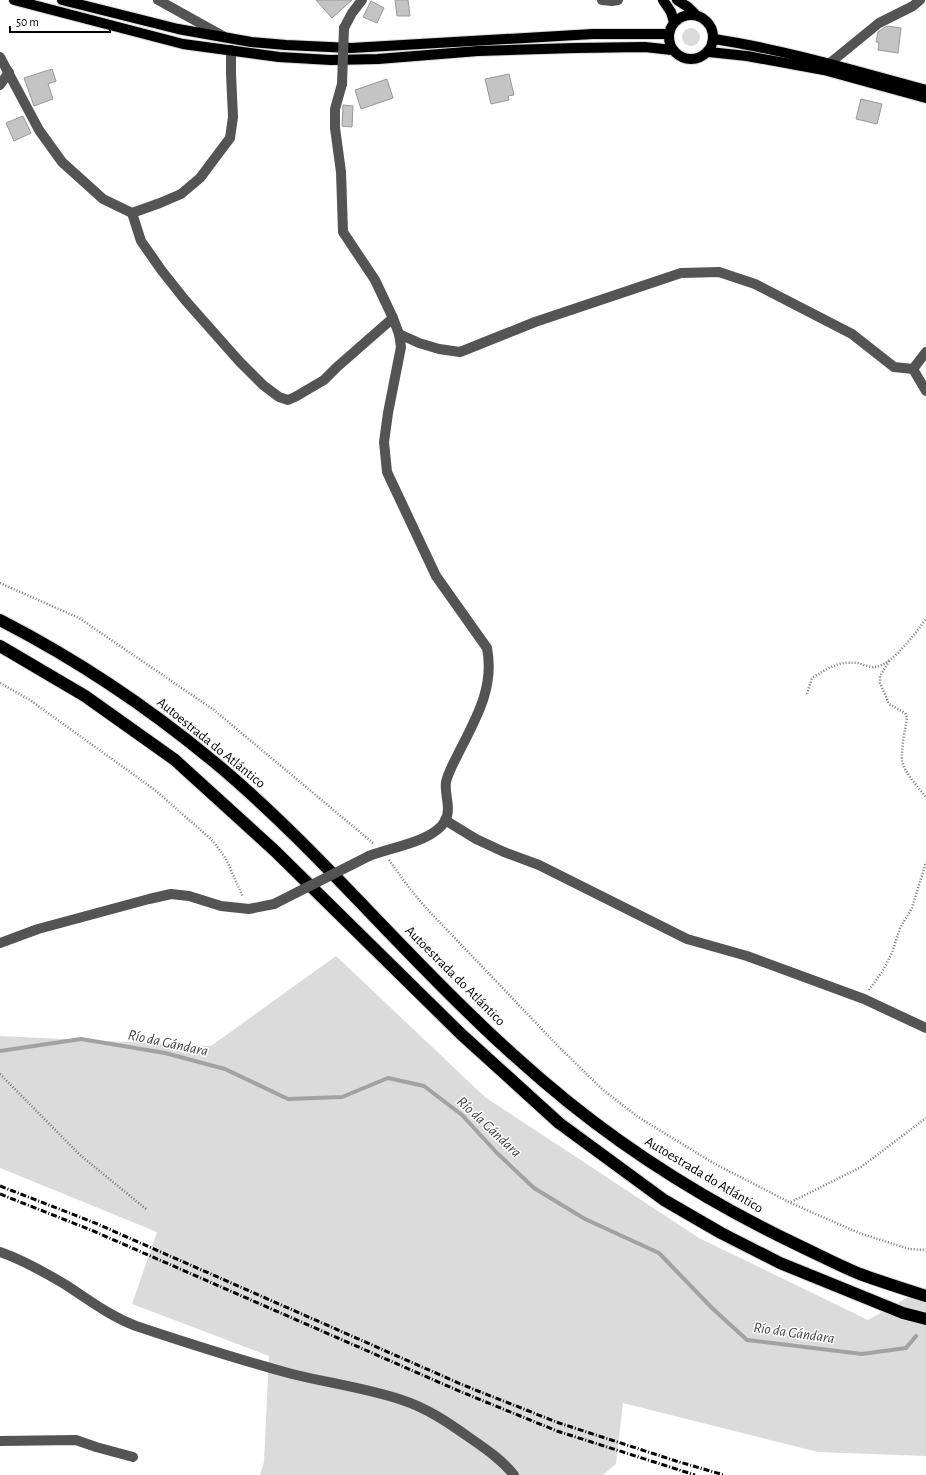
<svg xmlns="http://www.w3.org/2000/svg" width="926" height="1475" font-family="'Alegreya Sans',sans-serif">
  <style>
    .green { fill: #dbdbdb }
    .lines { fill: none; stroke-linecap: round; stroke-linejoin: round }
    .stream { stroke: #a2a2a2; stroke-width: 4 }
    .building { fill: #c4c4c4; stroke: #989898 }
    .major-casing { stroke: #dbdbdb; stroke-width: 12 }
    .highway-casing { stroke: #dbdbdb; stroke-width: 14 }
    .path { stroke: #767676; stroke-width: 2.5; stroke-dasharray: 1 2; stroke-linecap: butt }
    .minor { stroke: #545454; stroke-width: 10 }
    .major { stroke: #000; stroke-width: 10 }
    .highway { stroke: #000; stroke-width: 12 }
    .rail { stroke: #000; stroke-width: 3; stroke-dasharray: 6 2 1 2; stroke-linecap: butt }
    .minor-bridge { stroke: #545454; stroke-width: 10 }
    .labels { text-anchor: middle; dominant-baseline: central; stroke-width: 3; stroke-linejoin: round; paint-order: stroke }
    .street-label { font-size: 14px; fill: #000; stroke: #fff }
    .water-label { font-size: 15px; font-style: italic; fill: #434343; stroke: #fff }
  </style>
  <rect width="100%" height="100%" fill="#fff"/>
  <g class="green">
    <circle cx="691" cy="37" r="9"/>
    <path d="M336,956l149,141 214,141 169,82 58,-33v169l-108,-4 -195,-49 -7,61 -13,11h-343l4,-13 5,-106 -137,-52 25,-72 -157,-64v-132l211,10z"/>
  </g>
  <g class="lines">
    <path class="stream" d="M0,1051l81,-12 84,14 60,16 63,30 54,-2 46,-19 36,8 38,29 35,38 37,35 51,31 74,34 53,55 35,32 115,14 44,-6 10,-12"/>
  </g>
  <g class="building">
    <path d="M316,0h36l-20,18z"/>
    <path d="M395,0h13l2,16h-13z"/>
    <path d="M371,1l13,7 -7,15 -14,-6z"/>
    <path d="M887,26l14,2 -3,25 -20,-3 1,-8h-3l2,-10z"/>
    <path d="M52,69l4,12 -8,3 5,15 -19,7 -10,-28z"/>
    <path d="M509,74l5,21 -6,1 1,4 -18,4 -6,-25z"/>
    <path d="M387,79l6,19 -32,11 -6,-19z"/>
    <path d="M861,99l21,5 -5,20 -21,-5z"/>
    <path d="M343,105l10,1 -1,21 -10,-1z"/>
    <path d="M23,116l8,17 -17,8 -8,-18z"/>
  </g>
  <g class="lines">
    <g class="major-casing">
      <g id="major">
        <path d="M14,0l169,44 96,13 52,3 47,-1 100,-8 97,-3 70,-1 27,3"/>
        <path d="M62,0l116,29 73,13 35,3 65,3 242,-14h76"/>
        <path d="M663,0l8,12 3,10"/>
        <path d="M677,0l11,7 8,8"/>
        <circle cx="691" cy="37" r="22"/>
        <path d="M714,39c72,11 142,32 212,51"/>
        <path d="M709,52l38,4 77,14 102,28"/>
      </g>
    </g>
    <g class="highway-casing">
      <g id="highway">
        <path d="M0,620c74,38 149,88 213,141 94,78 173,173 261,257 22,22 46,43 69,63 78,67 166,122 259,166 19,9 38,19 58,27 22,8 44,15 66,22"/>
        <path d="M0,646l85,50 90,64 100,91 186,183 98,89 105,77 57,33 59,30 123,50 23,6"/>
      </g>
    </g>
    <g class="path">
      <path d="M0,583l79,35 135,92 159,133"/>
      <path d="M889,661l-9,15v7l9,21 16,9 2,5c-2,11 -6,32 -5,43 2,11 17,27 24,36"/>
      <path d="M0,683l30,17 125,90 58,51 13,18 17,38"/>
      <path d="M807,694l5,-16c17,-10 25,-17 45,-15 6,1 13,5 18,4 18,-2 41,-35 51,-48"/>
      <path d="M389,860l21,29 17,20 132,138 43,42 36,28 77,47 76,39 68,30 50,16 17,1"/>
      <path d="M869,990l13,-18 10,-19 8,-25 12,-20 14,-46"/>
      <path d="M0,1074l80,81 66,54"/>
      <path d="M791,1202l70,-35 65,-49"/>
    </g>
    <g class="minor">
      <path d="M158,0l65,36"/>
      <path d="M602,0l10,1 6,-1"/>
      <path d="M344,28l8,-15 10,-13"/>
      <path d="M231,50v24l2,43 -3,21 -30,40 -19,16 -21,9 -28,10 9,28 21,30 23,29 54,61 24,24 16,12 9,3 7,-3 29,-17 13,-13 56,-49"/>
      <path d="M0,57l39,73 23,32 41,37 29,14"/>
      <path d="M830,63l49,-40 34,-17 7,-6"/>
      <path d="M342,84l-7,25v19l6,44 2,60 32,48 18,38 6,16 2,13 -13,66 -4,29 3,30 49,104 51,72c8,40 -12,72 -29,106 -4,8 -10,19 -12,28 -2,12 6,27 -1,39 -12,21 -54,26 -76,35"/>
      <path d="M0,85l9,-13"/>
      <path d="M399,334l20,9 20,6 21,3 75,-30 146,-49 38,-1 36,12 97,50 42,33 19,2 13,22"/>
      <path d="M913,369l13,-17"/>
      <path d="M445,820l31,19 28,13 35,13 148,74 60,17 117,43 62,29"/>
      <path d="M0,943l38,-14 111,-30 22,-5 18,2 32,10 28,3 25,-5"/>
      <path d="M0,1252c23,8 46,21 66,33 23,15 44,31 70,41 51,17 104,34 156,48 36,9 74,14 110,26 25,8 47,23 68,38 16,11 32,22 44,37"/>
      <path d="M0,1441l76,-1 20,7 37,10"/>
    </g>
    <use href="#major" class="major"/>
    <use href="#highway" class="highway"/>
    <g class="rail">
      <path d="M0,1186l95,37 368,162 96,38 117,38 48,14"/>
      <path d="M0,1194l91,36 368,161 98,40 138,44"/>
    </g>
    <g class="minor-bridge">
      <path d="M342,84l2,-56"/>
      <path d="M274,904l95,-48"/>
    </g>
  </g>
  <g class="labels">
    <g class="street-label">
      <text transform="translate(211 743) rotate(39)">Autoestrada do Atlántico</text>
      <text transform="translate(455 976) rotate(45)">Autoestrada do Atlántico</text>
      <text transform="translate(704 1175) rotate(31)">Autoestrada do Atlántico</text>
    </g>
    <g class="water-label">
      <text transform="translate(168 1043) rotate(12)">Río da Gándara</text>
      <text transform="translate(489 1127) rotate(43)">Río da Gándara</text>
      <text transform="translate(794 1333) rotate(8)">Río da Gándara</text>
    </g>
  </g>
  <path d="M10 26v6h100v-6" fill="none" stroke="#000000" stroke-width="2"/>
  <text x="16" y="26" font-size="12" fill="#000000" stroke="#ffffff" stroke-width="3" paint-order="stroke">50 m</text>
</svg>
